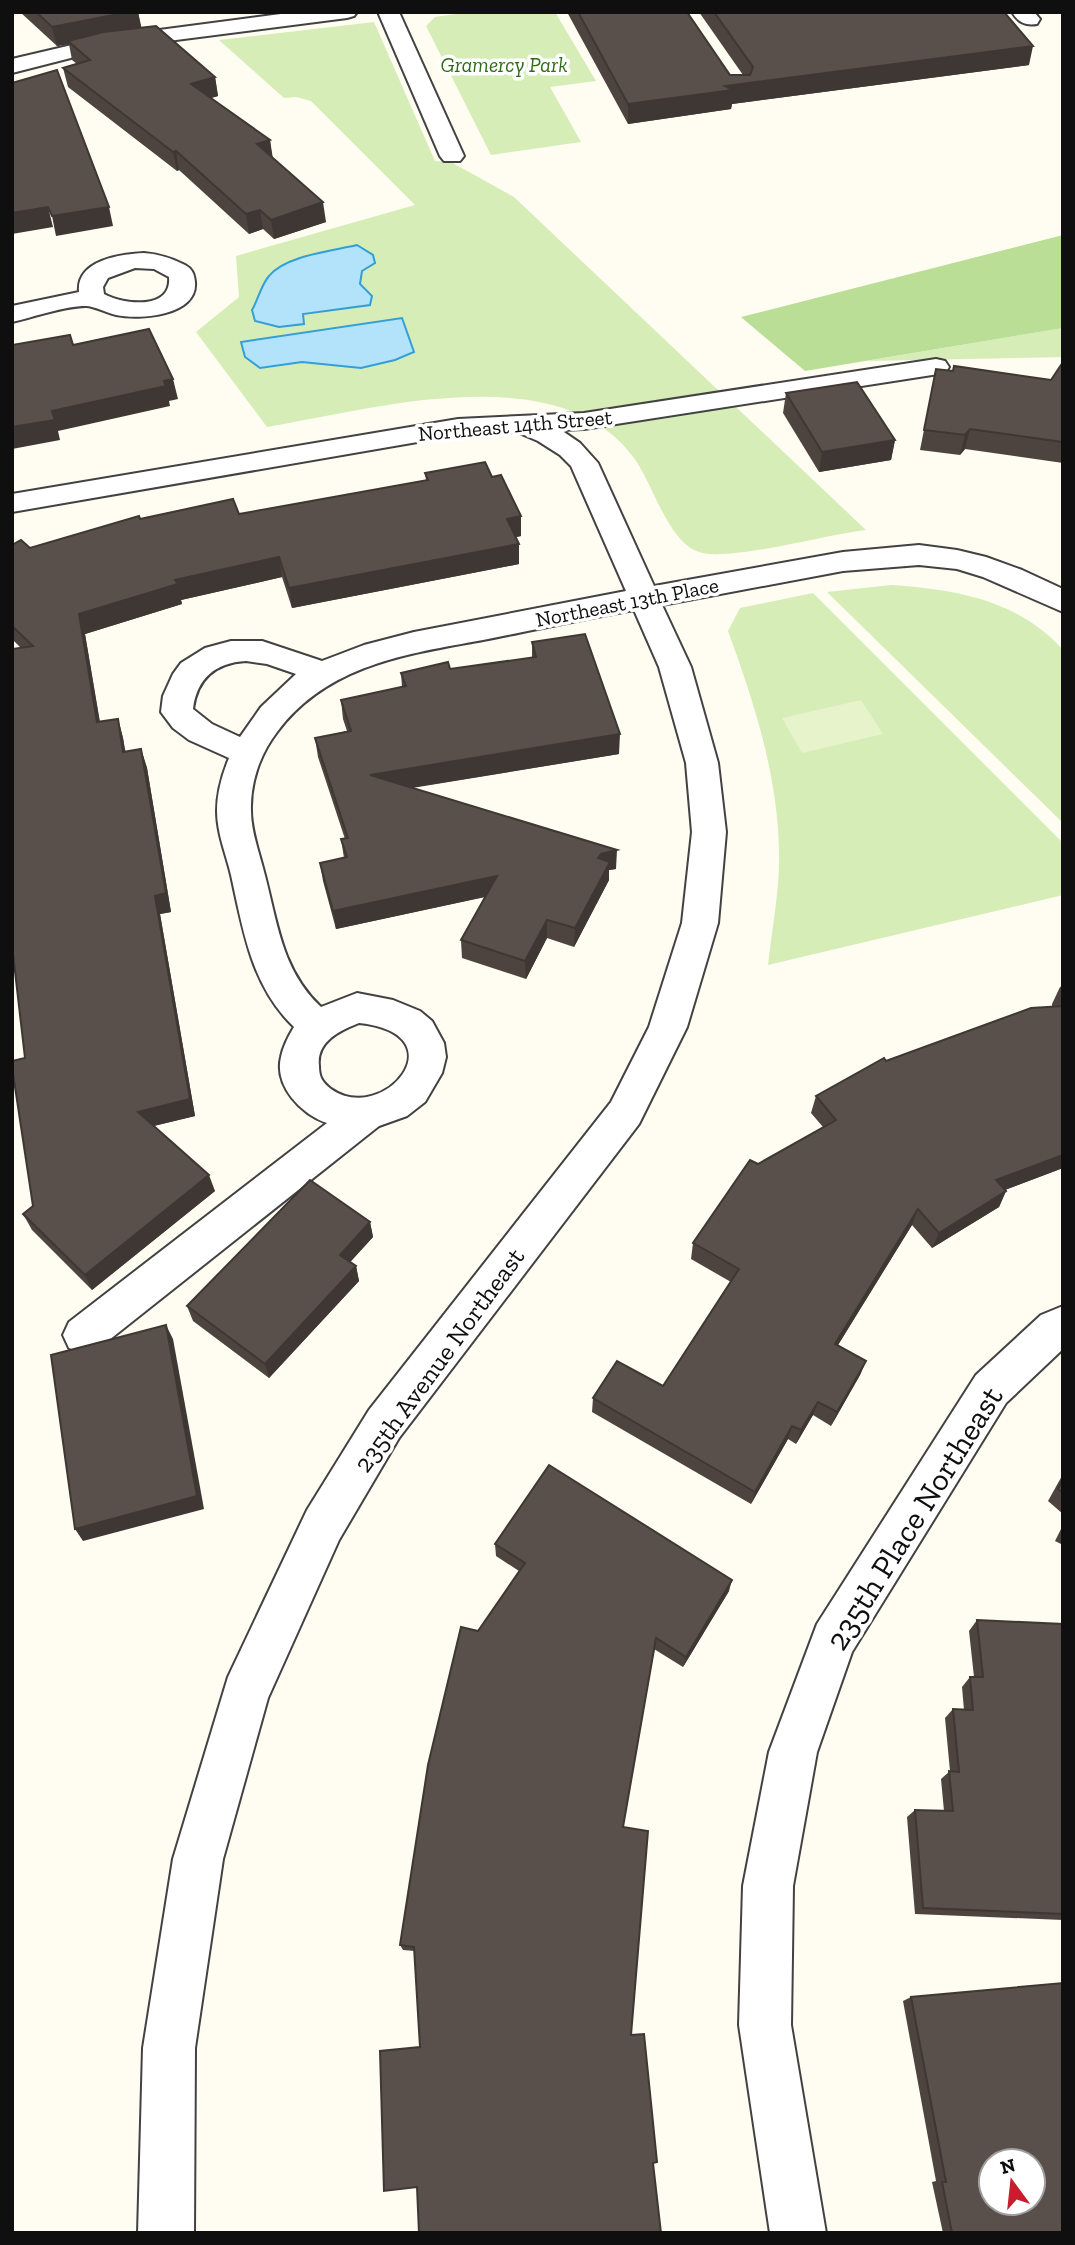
<svg xmlns="http://www.w3.org/2000/svg" width="1075" height="2245" font-family="'Zilla Slab',serif">
  <style>
    .green { fill: #d6edb8 }
    .forest { fill: #bade96 }
    .pitch { fill: #e7f3ca }
    .water { fill: #b2e3fa; stroke: #349ed6; stroke-width: 2 }
    .lines { fill: none; stroke-linecap: round; stroke-linejoin: round }
    .minor-casing { stroke: #424242; stroke-width: 4 }
    .minor { fill: #fff; fill-rule: evenodd }
    .wall { fill: #4d4440 }
    .shaded-wall { fill: #3e3734 }
    .building { fill: #594f4b; stroke: #3e3734; stroke-width: 2; fill-rule: evenodd }
    .labels { text-anchor: middle; dominant-baseline: central; stroke-width: 7; stroke-linejoin: round; paint-order: stroke }
    .far-park-label { font-size: 21px; font-style: italic; fill: #2f6c1a; stroke: #fff }
    .far-street-label { font-size: 21px; fill: #0f0f0f; stroke: #fff }
    .street-label { font-size: 26px; fill: #0f0f0f; stroke: #fff }
    .near-street-label { font-size: 32px; fill: #0f0f0f; stroke: #fff }
  </style>
  <rect width="100%" height="100%" fill="#fffcf1"/>
  <g class="green">
    <path d="M470,12h85l41,69 -46,6 31,55 -90,13 -65,-129 9,-9z"/>
    <path d="M374,22l61,139 16,1 63,35 352,333c-39,4 -135,32 -167,22 -31,-10 -46,-68 -65,-94 -75,-103 -261,-49 -367,-31l-71,-95 43,-35 -3,-41 179,-51 -104,-104 -15,-4 -12,1 -65,-58z"/>
    <path d="M1063,328v29l-197,4z"/>
    <path d="M891,585c63,4 128,15 172,65v173l-236,-231z"/>
    <path d="M813,593l250,250v52l-295,70c4,-37 12,-76 11,-113 -1,-76 -25,-150 -51,-221l12,-23z"/>
  </g>
  <path class="forest" d="M1063,235v93l-258,43 -64,-54z"/>
  <path class="pitch" d="M861,700l22,34 -81,19 -20,-35z"/>
  <g class="water">
    <path d="M357,245l16,10 2,8 -13,8 -2,13 12,12 -2,9 -67,9 1,10 -25,3 -24,-6 -3,-11c6,-10 9,-25 17,-34 16,-20 62,-25 88,-31z"/>
    <path d="M402,318l12,34 -19,8 -34,8 -59,-6 -42,6 -15,-11 -4,-15z"/>
  </g>
  <g class="lines">
    <g class="minor-casing">
      <g id="minor">
        <path d="M296,12h61l-3,4 -7,2 -241,31 -94,24v-14l94,-22z"/>
        <path d="M378,12h21l65,144 -4,5h-16l-4,-5z"/>
        <path d="M1012,12h22l6,7 -3,5c-12,2 -19,-2 -25,-12z"/>
        <path d="M144,253c15,1 27,5 41,12 7,4 9,8 10,17 3,34 -56,38 -79,33 -9,-2 -22,-9 -30,-9 -22,0 -52,11 -74,16v-16l67,-14c-3,-32 42,-38 65,-39zM135,268l19,1 15,8c3,33 -45,28 -65,17l-1,-7 5,-9z"/>
        <path d="M936,359l9,2 4,6 -4,6 -361,56 -23,1 19,13 18,20 56,123 189,-34 76,-7 38,5 29,7 36,13 41,19v23l-80,-35 -26,-8 -38,-4 -76,6 -181,34 29,62 27,96 8,69 -8,91 -31,104 -48,97 -240,314 -60,102 -71,158 -45,161 -28,189 -1,185h-56l5,-185 30,-189 55,-182 79,-167 62,-100 242,-308 38,-75 33,-104 10,-91 -6,-69 -27,-96 -25,-57c-50,9 -100,20 -151,30 -77,14 -156,25 -206,92 -17,22 -27,51 -26,79 0,19 7,38 12,57 14,50 17,101 58,139l36,-14 36,7 27,11 12,10 12,22 2,14 -4,16 -17,29 -18,14 -28,10 -280,222 -15,6 -15,-6 -6,-13 6,-13 258,-199c-26,-9 -53,-37 -46,-66 2,-10 8,-22 13,-30 -43,-41 -51,-98 -63,-152 -5,-21 -14,-42 -14,-64 0,-18 5,-36 12,-53l-40,-18 -16,-12 -12,-16 2,-16 10,-22 8,-11 24,-15 26,-7h31l60,20 42,-16 50,-13 212,-41 -55,-125 -11,-11 -22,-14 -21,-9 -59,3 -446,77v-18l446,-75 126,-6zM246,661l21,3 29,10 -35,33 -21,30 -28,-13 -19,-15c4,-31 22,-46 53,-48zM359,1023c102,11 24,103 -28,66 -9,-7 -12,-12 -12,-23 -3,-24 20,-35 40,-43z"/>
        <path d="M1063,1306v43l-57,54 -154,249 -35,100 -24,134 -2,139 35,208h-56l-31,-208 4,-139 26,-134 48,-128 159,-249 65,-60z"/>
      </g>
    </g>
    <use href="#minor" class="minor"/>
  </g>
  <g class="wall">
    <path d="M20,12h118l3,16 74,49 3,19 -7,2 59,42 2,18 54,64 -52,17 -11,-10 -14,5 -70,-64 -2,1 -109,-84 -5,-19 14,-4 -5,-4 -3,-16 -12,2z"/>
    <path d="M567,12h120l43,63h13l-44,-63h305l25,53 -297,39 -1,5 -103,15z"/>
    <path d="M1063,362v101l-98,-14 -5,6 -40,-5 16,-81 115,11z"/>
    <path d="M786,393l109,47 -4,20 -72,12 -36,-59z"/>
    <path d="M425,473l96,63 -5,1 3,27 -227,44 -10,-31 -101,23 1,4 -97,30 15,88 18,-3 5,19 2,14 16,-3 6,19 24,144 -11,2 35,202 -41,10 61,65 -123,99 -60,-60 -9,-16 10,-8 -8,-148 -10,-88 -3,-6 9,-316 -9,-9v-94l18,3 110,-29 99,-5 187,-34z"/>
    <path d="M532,642l87,112 -207,34 204,81 -7,1v10l-35,67 -27,-9 -21,41 -64,-21 -1,-18 24,-43 -149,32 -13,-48 -3,-18 24,-5 -3,-19h4l-27,-82 -3,-19 32,-7 -4,-12 -2,-19 61,-13 -1,-14 49,-4 82,-11z"/>
    <path d="M1063,986v182l-58,22 1,1 -7,16 -67,41 -20,-23 -74,120 28,16 -6,14 -29,51 -18,-11 -17,29 -8,-5 -37,65 -159,-92 1,-14 70,-12 68,-104 -40,-23 2,-16 65,-79 65,-37 -12,-14 5,-17 70,-35 166,-55v-2l8,-17z"/>
    <path d="M370,1222l3,15 -23,25 6,4 3,15 -90,97 -76,-57 -6,-15z"/>
    <path d="M1063,1474v40l-15,-13z"/>
    <path d="M1063,1525v20l-8,-4z"/>
    <path d="M495,1544l234,47 -46,76 -29,-18 -31,178 8,208 26,127 -237,-115 -5,-96 -12,-1 -3,-5 78,-314 41,-60 -23,-15z"/>
    <path d="M977,1620l86,4v296l-148,-6 -8,-97 8,-7 29,1 -3,-32 9,-8 -5,-53 8,-9 11,1 -2,-23 8,-10h4l-5,-46z"/>
    <path d="M911,1997l152,236h-120l-11,-51 4,-1 -33,-180z"/>
  </g>
  <g class="shaded-wall">
    <path d="M129,12h9l4,18 -74,11 1,3 -12,2 -5,-19z"/>
    <path d="M1033,46l-4,19 -297,39 -1,5 -103,15v-20l97,-18z"/>
    <path d="M215,77l3,19 -24,7 -3,-19z"/>
    <path d="M270,140l3,19 -16,-15z"/>
    <path d="M176,151l3,19 -2,1 -4,-19z"/>
    <path d="M323,202l3,20 -52,17 -3,-19z"/>
    <path d="M48,207l5,20 -41,7v-21z"/>
    <path d="M109,207l4,19 -57,10 -4,-20z"/>
    <path d="M260,210l3,19 -14,5 -3,-20z"/>
    <path d="M173,379l5,20 -9,2 1,5 -112,25 2,9 -48,9v-22l40,-16z"/>
    <path d="M970,429l-5,20 -5,6 5,-20z"/>
    <path d="M895,440l-4,20 -72,12 3,-20z"/>
    <path d="M521,516v20l-14,3v-20z"/>
    <path d="M519,544v20l-227,44 -3,-20z"/>
    <path d="M279,557l3,20 -101,23 1,4 -97,30 18,108 -6,-20 -18,-108 96,-34z"/>
    <path d="M118,719l5,19 6,33 -6,-19z"/>
    <path d="M620,734l-1,20 -247,40 -2,-19z"/>
    <path d="M141,749l6,19 24,144 -11,2 35,202 -50,12 -7,-16z"/>
    <path d="M617,850l-1,19 -7,1v10l-35,67 1,-19 23,-70 3,-4z"/>
    <path d="M497,876l1,18 -162,35 -3,-18z"/>
    <path d="M547,920v18l-21,41 -1,-18z"/>
    <path d="M1063,1155v13l-74,28 7,-16z"/>
    <path d="M209,1175l6,16 -123,99 -7,-15z"/>
    <path d="M1006,1191l-7,16 -67,41 7,-15z"/>
    <path d="M918,1209l-6,16 -82,133 5,-14z"/>
    <path d="M370,1222l3,15 -30,33 -3,-15z"/>
    <path d="M356,1266l3,15 -90,97 -4,-14z"/>
    <path d="M166,1325l7,14 31,170 -121,32 -8,-12z"/>
    <path d="M866,1361l-6,14 -29,51 6,-14z"/>
    <path d="M818,1402l-5,13 -17,29 5,-14z"/>
    <path d="M792,1426l-4,13 -37,65 4,-12z"/>
    <path d="M732,1580l-3,11 -46,76 3,-10z"/>
  </g>
  <g class="building">
    <path d="M36,12h93l-77,15z"/>
    <path d="M578,12h109l43,63h20l3,-8 -39,-55h290l29,34 -308,40 8,4 -105,14z"/>
    <path d="M156,26l59,51 -24,7 79,56 -13,4 66,58 -52,18 -11,-10 -14,4 -70,-63 -3,1 -110,-84 27,-8 -22,-19 35,-9z"/>
    <path d="M57,70l52,137 -57,9 -4,-9 -36,6v-130z"/>
    <path d="M149,329l24,50 -9,2 2,5 -114,25 3,9 -43,7v-82l58,-10 3,10z"/>
    <path d="M1063,362v80l-93,-13 -5,6 -41,-5 12,-61 17,2 1,-5 97,14z"/>
    <path d="M857,382l38,58 -73,12 -36,-59z"/>
    <path d="M485,462l7,15 9,-2 20,41 -14,3 12,25 -230,44 -10,-31 -104,23 3,4 -99,30 18,108 21,-3 5,33 18,-3 25,144 -11,3 35,203 -52,13 71,63 -124,100 -62,-61 10,-8 -21,-139v-6l13,-3 -12,-104h-1v-305l21,-3 -21,-20v-81l9,-5 9,8 109,-32 1,3 93,-20 6,15 189,-34 -3,-7z"/>
    <path d="M585,634l35,100 -250,41 247,75 -16,4 -3,4 12,4 -35,66 -28,-8 -22,41 -64,-21 36,-64 -164,35 -13,-48 27,-6 -6,-18 7,-1 -33,-100 36,-7 -10,-31 65,-14 -5,-13 47,-11 2,7 86,-12 -4,-15z"/>
    <path d="M1063,1006v149l-67,25 10,11 -67,42 -21,-24 -83,135 31,17 -29,51 -19,-10 -17,28 -9,-4 -37,66 -162,-94 24,-37 46,25 76,-117 -46,-26 57,-83 8,4 78,-44 -20,-24 68,-38 2,3 145,-53z"/>
    <path d="M310,1180l60,42 -30,33 16,11 -91,98 -78,-58z"/>
    <path d="M166,1325l31,171 -122,33 -24,-174z"/>
    <path d="M549,1465l183,115 -46,77 -30,-19 -33,189 25,4 -17,204 13,-1 13,128 -4,1 8,70h-242l-2,-46 -33,4 -4,-140 40,-4 -6,-100 -14,-2 28,-180 33,-138 17,4 47,-68 -30,-19z"/>
    <path d="M1063,1479v14l-5,-4z"/>
    <path d="M977,1620l86,4v290l-140,-6 -8,-98 38,1 -4,-40 10,1 -6,-63 20,1 -3,-33h13z"/>
    <path d="M1063,1983v250h-111l-10,-51h4l-35,-185zM991,2161h42v42h-42z"/>
  </g>
  <g class="labels">
    <g class="far-park-label">
      <text x="504" y="64">Gramercy Park</text>
    </g>
    <g class="far-street-label">
      <text transform="translate(515 425) rotate(-5)">Northeast 14th Street</text>
      <text transform="translate(627 602) rotate(-11)">Northeast 13th Place</text>
    </g>
    <g class="street-label">
      <text transform="translate(439 1360) rotate(-54)">235th Avenue Northeast</text>
    </g>
    <g class="near-street-label">
      <text transform="translate(914 1518) rotate(-58)">235th Place Northeast</text>
    </g>
  </g>
  <rect width="1075" height="2245" fill="none" stroke="#0f0f0f" stroke-width="28"/>
  <g transform="translate(1012 2182) rotate(345)"><circle r="33" fill="#ffffff" stroke="#9f9f9f" stroke-width="2"/>
  <path d="M0-5L12 26L0 18L-12 26Z" fill="#c91d2e"/>
  <text y="-10" font-size="19" font-weight="bold" text-anchor="middle" fill="#0f0f0f">N</text>
  </g>
</svg>
